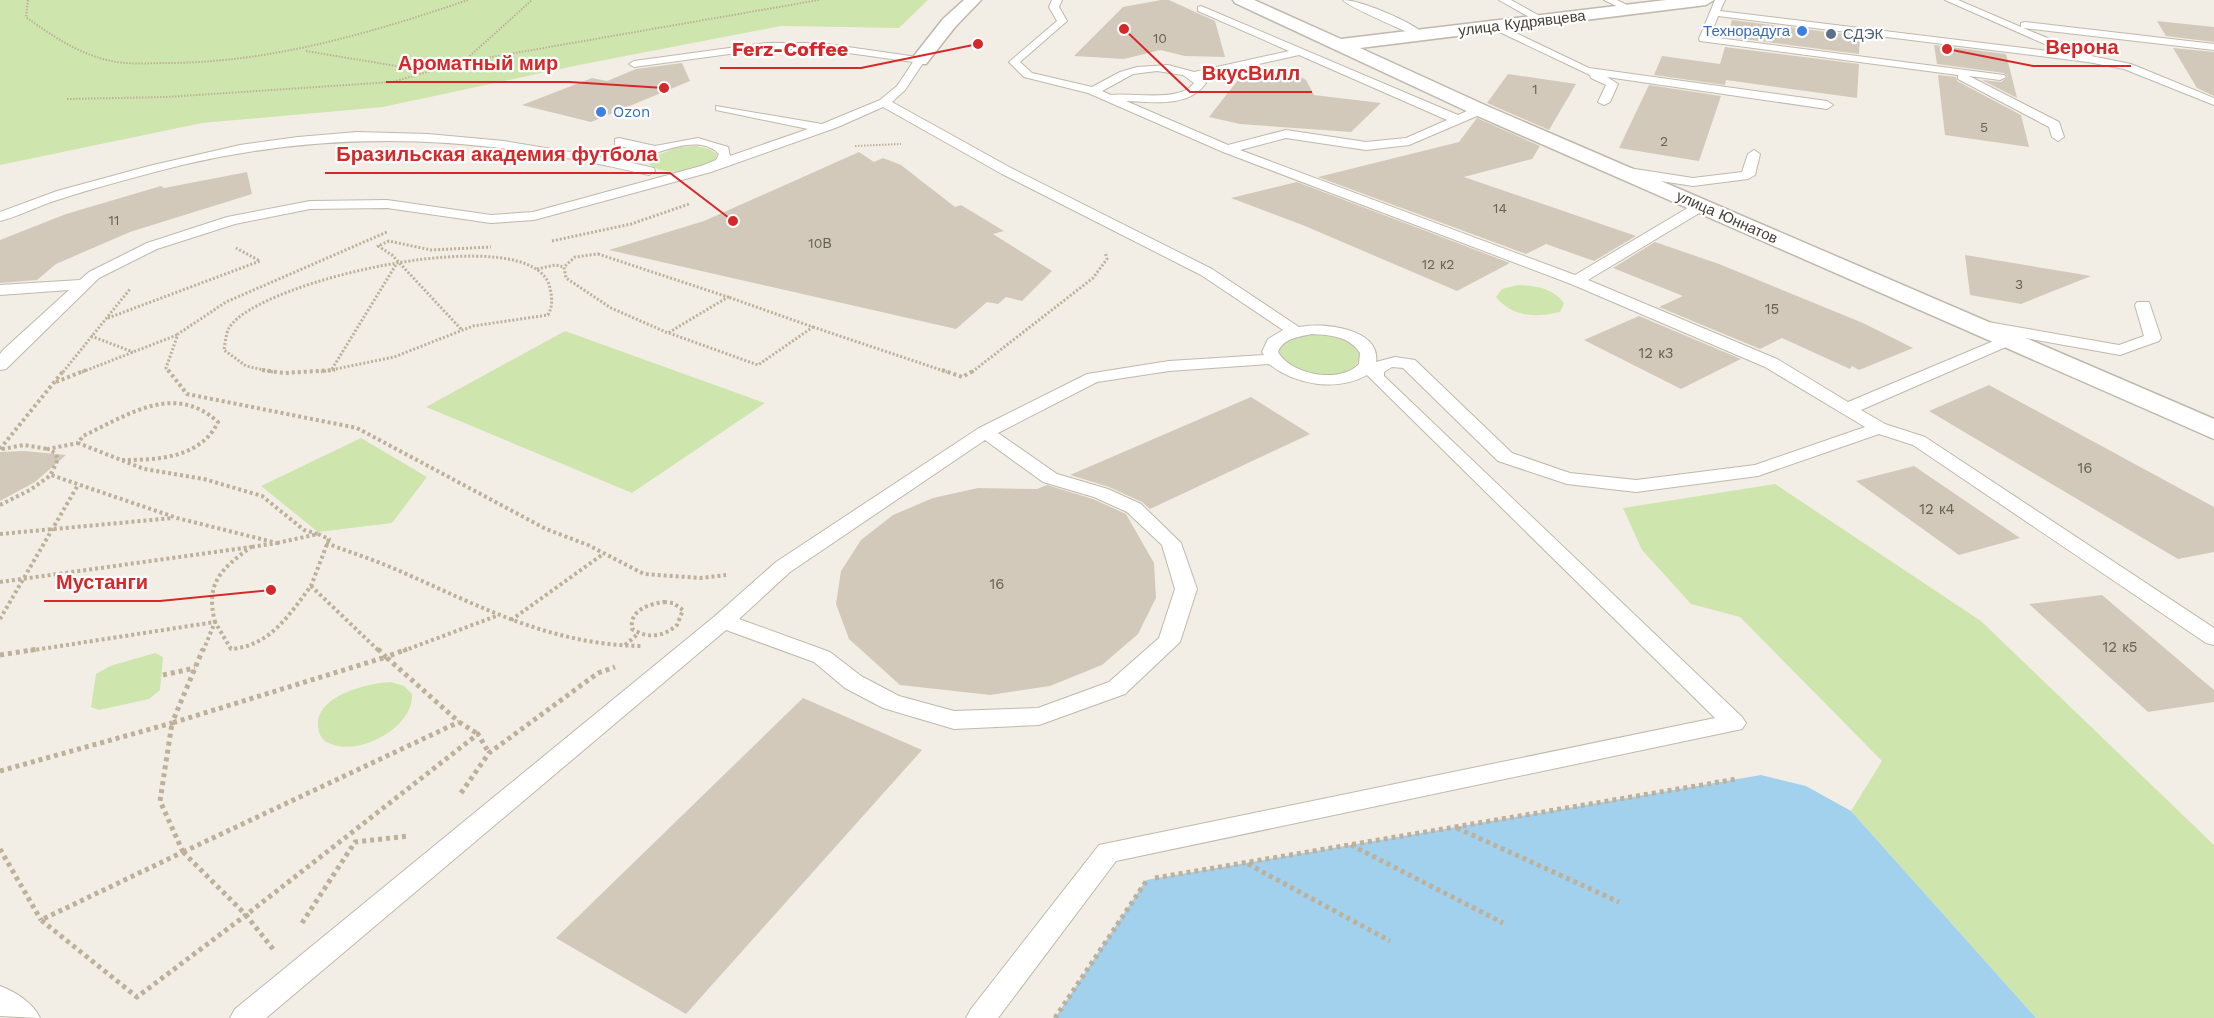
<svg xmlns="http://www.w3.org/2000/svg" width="2214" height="1018" font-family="'Work Sans',sans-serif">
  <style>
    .green { fill: #cee6ae }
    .water { fill: #a2d1ee }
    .building { fill: #d3c9ba }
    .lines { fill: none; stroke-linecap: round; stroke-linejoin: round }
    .service-casing { stroke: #c0b8ab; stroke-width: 2 }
    .minor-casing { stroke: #c0b8ab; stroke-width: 3 }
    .path-far3 { stroke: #beb099; stroke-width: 2; stroke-dasharray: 1.5 1.5; stroke-linecap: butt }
    .path-far2 { stroke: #beb099; stroke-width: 3; stroke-dasharray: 2 2; stroke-linecap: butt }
    .path-far1 { stroke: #beb099; stroke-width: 4; stroke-dasharray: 3 3; stroke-linecap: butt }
    .path { stroke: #beb099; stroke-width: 5; stroke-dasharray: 4 4; stroke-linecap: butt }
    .service { fill: #fff; fill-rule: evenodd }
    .minor { fill: #fff; fill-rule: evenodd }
    .shop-dot { fill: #3f7fe0; stroke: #fff; stroke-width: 2 }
    .service-dot { fill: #5c6f8a; stroke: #fff; stroke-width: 2 }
    .labels { text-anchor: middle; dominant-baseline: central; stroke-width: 4.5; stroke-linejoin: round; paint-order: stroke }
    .far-number-label { font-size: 14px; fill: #686156 }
    .far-street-label { font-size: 15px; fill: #443e35; stroke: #fff }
    .far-shop-label { font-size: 15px; fill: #366cbe; stroke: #fff; text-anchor: end }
    .far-service-label { font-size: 15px; fill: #4e5e75; stroke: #fff; text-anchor: start }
    .number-label { font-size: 15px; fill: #686156 }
    .leader { fill: none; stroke: #d62828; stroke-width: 2 }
    .callout-dot { fill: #d62828; stroke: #fff; stroke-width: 2 }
    .callout-label { font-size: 20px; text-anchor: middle; font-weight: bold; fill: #d62828; stroke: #fff; stroke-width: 4.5; stroke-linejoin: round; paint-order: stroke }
  </style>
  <rect width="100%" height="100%" fill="#f2eee5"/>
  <g class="green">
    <path d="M0,0h928l-29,28 -118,-2 -202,39 -196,42 -181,16 -202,42z"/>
    <path d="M696,146l13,3 8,5 -2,6c-19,11 -47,18 -66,4l3,-7 27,-10z"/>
    <path d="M1518,285c19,1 34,3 46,18l-4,9c-24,6 -48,5 -64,-15l6,-8z"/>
    <path d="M565,331l200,72 -133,90 -206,-86z"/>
    <path d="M1305,334c21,0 47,1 56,22 -10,30 -72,23 -82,-5 6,-11 14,-14 26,-17z"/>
    <path d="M361,438l66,39 -35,46 -74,9 -57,-46z"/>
    <path d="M1775,484l206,137 233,224v173h-178l-185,-207 31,-50 -142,-144 -49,-13 -49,-54 -19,-42z"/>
    <path d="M155,653l8,4 -3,33 -11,9 -50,11 -8,-3 5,-33 14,-8z"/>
    <path d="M391,682l13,4 8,8c2,35 -58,66 -87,47 -5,-4 -7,-10 -7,-16 -1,-30 50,-42 73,-43z"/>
  </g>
  <path class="water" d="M1761,775l45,11 45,25 185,207h-981l91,-138z"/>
  <g class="building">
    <path d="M1161,0h8l46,21 10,36 -40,-1 -25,-6 -36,9 -50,-3 49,-49z"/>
    <path d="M1732,20l128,16 -1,18 -131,-17z"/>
    <path d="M2157,21l57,6v15l-48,-6z"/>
    <path d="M1934,45l72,9 11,44 -35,-18 19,2 7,-5 -4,-4 -67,-9z"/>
    <path d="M1725,47l134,17 -2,34 -131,-18 -1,5 -71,-10 8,-19 58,8z"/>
    <path d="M2173,48l41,4v44l-17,-8z"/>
    <path d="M682,63l8,18 -99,41 -69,-17 70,-27 15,3 29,-12z"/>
    <path d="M1262,73l37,3 7,4 8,15 67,8 -30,29 -111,-8 -31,-7 32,-41z"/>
    <path d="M1508,74l68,10 -27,46 -62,-27z"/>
    <path d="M1938,75l18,2 1,4 64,34 8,32 -84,-12z"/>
    <path d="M1649,85l72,11 -22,65 -80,-13z"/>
    <path d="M1477,118l63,28 -8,13 -68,18 172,59 -42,25 -48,-17 -20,10 -208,-77 141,-35z"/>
    <path d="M859,152l15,10 9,-4 18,7 54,42 6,-2 43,26 -11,3 59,37 -30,30 -16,-4 -8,7 -11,-2 -31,27 -347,-79 95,-29z"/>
    <path d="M247,172l5,22 -122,38 -74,32 -19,16 -37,3v-43l66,-26 95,-28 3,2z"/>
    <path d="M1297,182l213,81 -53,28 -152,-65 -74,-28z"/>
    <path d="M1655,242l64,22 144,59 50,25 -54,22 -7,-4 -2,3 -68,-31 -22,11 -101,-42 24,-11 -70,-28z"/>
    <path d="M1965,255l126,21 -70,28 -51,-9z"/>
    <path d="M1639,316l102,43 -60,30 -97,-49z"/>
    <path d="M1989,385l225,122v45l-36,7 -249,-148z"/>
    <path d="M1251,397l59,37 -160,75 -8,-7 -33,-15 -39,-12z"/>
    <path d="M24,451l42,4 -31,27 -35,19v-49z"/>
    <path d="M1914,466l106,72 -61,17 -103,-74z"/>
    <path d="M1047,485l46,14 33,15 28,49 2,35 -18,36 -36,31 -52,21 -60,9 -90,-10 -51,-46 -13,-35 5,-33 20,-31 32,-25 40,-17 45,-10 59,1z"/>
    <path d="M2102,595l112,95v12l-66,10 -119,-108z"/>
    <path d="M803,698l119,52 -236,264 -130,-76z"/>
  </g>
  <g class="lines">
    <g class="service-casing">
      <g id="service">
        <path d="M1052,0h10l-3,7 8,14 -47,41 12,11 60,14 28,-15 17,-5 31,-2 26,7 95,-21 -91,-40v-4l3,-1 257,109 18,-8h8v6l-75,32 -43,5 -80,-12 -46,12 335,125 121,-72h10v6l-118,71 189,79 71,43 160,-67 -32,-6 -2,-3 2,-3 6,-2 137,24 25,-9 -9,-31 2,-3h12l12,36 -2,3 -39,14 -106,-19 3,4 -2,3 -154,67 24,14 40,13 289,191v17l-8,-2 -293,-198 -34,-11 -121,42 -122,16 -69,-8 -69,-23 -95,-93 -11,-1 -8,5v4l358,341 4,6 -4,6 -626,132 -118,157h-32l5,-9 128,-164 616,-127 -348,-343c-30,17 -72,10 -98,-11l-100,7 -72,11 -99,51 59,41 51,15 33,15 40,39 16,46 -17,53 -55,52 -86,31 -85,4 -71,-21 -38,-20 -31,-26 -88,-32 -460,388h-36l5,-9 480,-393 61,-54 203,-134 108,-54 82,-13 95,-6 -2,-3 6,-13 15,-9 -82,-55 -199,-101 -119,-67 -45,20 -127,45 -177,48 -43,3 -104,-15 -77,1 -75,15 -78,25 -58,29 -93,91 -6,1v-16l3,-4 66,-60 -69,5v-10l80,-5 9,-8 58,-29 80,-26 83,-16 77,-1 104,15 42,-3 168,-46 15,-6 3,-6c-21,-23 -66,2 -91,8l26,6 1,3 -6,4c-162,-38 -304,-48 -467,-10 -44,11 -88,23 -131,37 -17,6 -34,15 -51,19v-9l57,-21 92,-25 91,-21 58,-8 59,-5 71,2 76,7 108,18 29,-8 -26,-6v-6l4,-1 36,8 43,-8 30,9 2,9 78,-27 -92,-19v-4l106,18 58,-24 17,-14 16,-24 -93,-13h-55l-131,18 -5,-3 5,-3 131,-18h55l104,15 1,2 -20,30 -13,12 119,66 201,101 87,58c23,-5 82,1 77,35l19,-5 20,3 97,93 58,20 66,7 119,-15 110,-38 -100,-60 -194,-83 -348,-132 -135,-59 -64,-16 -15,-15 48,-41 -8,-14zM1299,55l148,65 -41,18 -40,4 -80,-12 -58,15 -102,-44c26,1 63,7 80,-18l-5,-6zM1157,71l26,4 11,8c-14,20 -61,9 -83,12l-9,-4 31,-17zM1312,334c18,1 37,2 48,19l-1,11c-19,20 -68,11 -81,-12 5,-14 21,-15 34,-18zM985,440l58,42 51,15 33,15 35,33 13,44 -16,49 -50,44 -71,26 -84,3 -55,-15 -38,-20 -31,-24 -91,-33 51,-47z"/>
        <path d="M1343,0c18,0 69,22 83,35l-9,2c-14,-8 -68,-29 -74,-37z"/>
        <path d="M1499,0h12l36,20 -9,2z"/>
        <path d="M1604,0h13l18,9 -8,2z"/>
        <path d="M1715,0h10l-5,11 345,42 -120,-53h13l63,27v-4l4,-1 189,22v6l-191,-22 68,28 40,8 83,34v7l-90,-36 -36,-7 -370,-46 -8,21 294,38 2,2 -6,3 -31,-4 90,46 5,15 -6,4 -6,-4 -3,-10 -91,-48v-4l-258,-34 -1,-2z"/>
        <path d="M1495,23l94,45 238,33 6,4 -6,4 -220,-32 11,7 -8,18 -6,3 -6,-3 8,-17 -15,-7 -1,-3 -99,-47 -1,-2z"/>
        <path d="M1754,150l6,4 -5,21 -7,4 -55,7 -71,-11 -6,-4 6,-4 71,11 49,-6 6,-18z"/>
        <path d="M0,986c16,6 33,17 40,32l-40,-2z"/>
      </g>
    </g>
    <g class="minor-casing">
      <g id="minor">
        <path d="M964,0h17l-26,27 -29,37h-12l-3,-4 3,-4 29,-37z"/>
        <path d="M1233,0h21l87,39 325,-39h48l-8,5 -346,43 127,58 727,313v20l-741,-325 -238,-111z"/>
      </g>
    </g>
    <g class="path-far3">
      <path d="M28,0l-2,17c26,19 53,37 85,44 18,4 40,2 59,2 103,-1 201,-30 298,-63"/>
      <path d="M306,51l96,16 51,-4"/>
      <path d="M463,62l69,-62"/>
      <path d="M67,99l100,-2 225,-15 71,-20 356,-62"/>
      <path d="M855,146l46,-2"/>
    </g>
    <g class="path-far2">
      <path d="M552,241l79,-17 58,-20"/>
      <path d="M598,254l130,43 -60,36 -57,-25 -45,-30 -2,-11 11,-10z"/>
      <path d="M537,269l18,-4 9,2"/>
      <path d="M108,318l152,-57 -24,-13"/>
      <path d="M813,327l134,45"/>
      <path d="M461,329l-69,-74 -14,-9 11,-5 42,9 60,-3"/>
      <path d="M669,333l89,32 55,-38 -85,-30"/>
      <path d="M91,336l42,16"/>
      <path d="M332,369l65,-106"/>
      <path d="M63,372l67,-83"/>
      <path d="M82,372l95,-37"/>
      <path d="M169,372l-3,-4 12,-34 48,-32 161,-70"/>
      <path d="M273,372l-27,-6 -22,-16c1,-6 2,-17 5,-22 28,-48 307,-111 321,-40 2,10 3,18 -2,27l-75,11 -79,31 -73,15"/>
      <path d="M972,372l121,-94 14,-19 -2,-7"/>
    </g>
    <g class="path-far1">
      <path d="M168,370l19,24 170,34 189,101 42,16 56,29 57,4 25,-3"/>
      <path d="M262,370l22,3 51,-3"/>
      <path d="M942,370l20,7 13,-7"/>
      <path d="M56,382l30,-12"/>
      <path d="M0,449l64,-79"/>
      <path d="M2,449l22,-4 24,4"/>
      <path d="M122,460c36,0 79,-2 96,-38 -44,-40 -90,-7 -135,14l-5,7 66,26 60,10 58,17 42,34 14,4"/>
      <path d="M51,474l7,-15 -3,-6 -7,-4 30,-6"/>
      <path d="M0,505l30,-15 21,-15 126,43 100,25 -26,4"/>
      <path d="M0,534l173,-16"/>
      <path d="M277,543l41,-9 11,5 -18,47"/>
      <path d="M326,543c23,9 46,16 69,26 83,36 154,76 247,77"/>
      <path d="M0,582l251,-35c-30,22 -46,36 -36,75l-187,29"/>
      <path d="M664,602l9,1 10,7 -6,15c-14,12 -29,14 -45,4 -3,-19 17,-25 32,-27z"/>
      <path d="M0,619l78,-134"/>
      <path d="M511,620l92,-66"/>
      <path d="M625,645l13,-11"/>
      <path d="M203,651l12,-29 16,27c39,-3 58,-34 80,-63l68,65"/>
      <path d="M403,651l96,-36"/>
    </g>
    <g class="path">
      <path d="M378,649l8,8 21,-8"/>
      <path d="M0,655l38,-6"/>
      <path d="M163,675l32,-7"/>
      <path d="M459,722l19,12"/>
      <path d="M0,771l172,-48 31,-74"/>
      <path d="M461,793l28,-40 109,-80 17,-6"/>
      <path d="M1457,828l162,74"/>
      <path d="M1351,845l152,78"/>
      <path d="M0,849l41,71"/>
      <path d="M183,852l63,63 -109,82 -96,-77z"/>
      <path d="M183,852l-23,-51 12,-78 214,-66 73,65"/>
      <path d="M183,852l276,-130"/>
      <path d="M1248,864l142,77"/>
      <path d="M1155,878l582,-99"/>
      <path d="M302,923l53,-81 54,-6"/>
      <path d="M273,949l-27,-34 232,-181 11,19"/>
      <path d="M1055,1018l92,-138"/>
    </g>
    <use href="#service" class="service"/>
    <use href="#minor" class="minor"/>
  </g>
  <g class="shop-dot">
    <circle cx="1802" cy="31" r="6"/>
    <circle cx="601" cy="112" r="6"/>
  </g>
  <circle class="service-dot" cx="1831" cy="34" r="6"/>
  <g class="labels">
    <g class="far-number-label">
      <text x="1160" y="38">10</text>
      <text x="1535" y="89">1</text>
      <text x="1984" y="127">5</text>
      <text x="1664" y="141">2</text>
      <text x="1500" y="208">14</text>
      <text x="114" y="220">11</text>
      <text x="820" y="243">10В</text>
      <text x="1438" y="264">12 к2</text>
      <text x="2019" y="284">3</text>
    </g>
    <g class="far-street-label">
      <text transform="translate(1522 23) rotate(-7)">улица Кудрявцева</text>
      <text transform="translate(1727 217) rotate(24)">улица Юннатов</text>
    </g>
    <g class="far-shop-label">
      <text x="1790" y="31">Технорадуга</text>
      <text x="613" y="112" text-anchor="start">Ozon</text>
    </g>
    <g class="far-service-label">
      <text x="1843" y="34">СДЭК</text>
    </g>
    <g class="number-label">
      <text x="1772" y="309">15</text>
      <text x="1656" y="353">12 к3</text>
      <text x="2085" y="468">16</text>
      <text x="1937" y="509">12 к4</text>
      <text x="997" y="584">16</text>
      <text x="2120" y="647">12 к5</text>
    </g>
  </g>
  <path class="leader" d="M1947 49L2033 66H2131M978 44L861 68H720M664 88L570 82H386M1124 29L1190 92H1312M733 221L670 173H325M271 590L160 601H44"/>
  <g class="callout-dot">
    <circle cx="1947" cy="49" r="6"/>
    <circle cx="978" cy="44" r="6"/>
    <circle cx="664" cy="88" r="6"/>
    <circle cx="1124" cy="29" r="6"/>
    <circle cx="733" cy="221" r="6"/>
    <circle cx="271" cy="590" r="6"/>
  </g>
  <g class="callout-label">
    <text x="2082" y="54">Верона</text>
    <text x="790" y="56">Ferz-Coffee</text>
    <text x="478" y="70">Ароматный мир</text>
    <text x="1251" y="80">ВкусВилл</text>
    <text x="497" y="161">Бразильская академия футбола</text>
    <text x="102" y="589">Мустанги</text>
  </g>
</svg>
